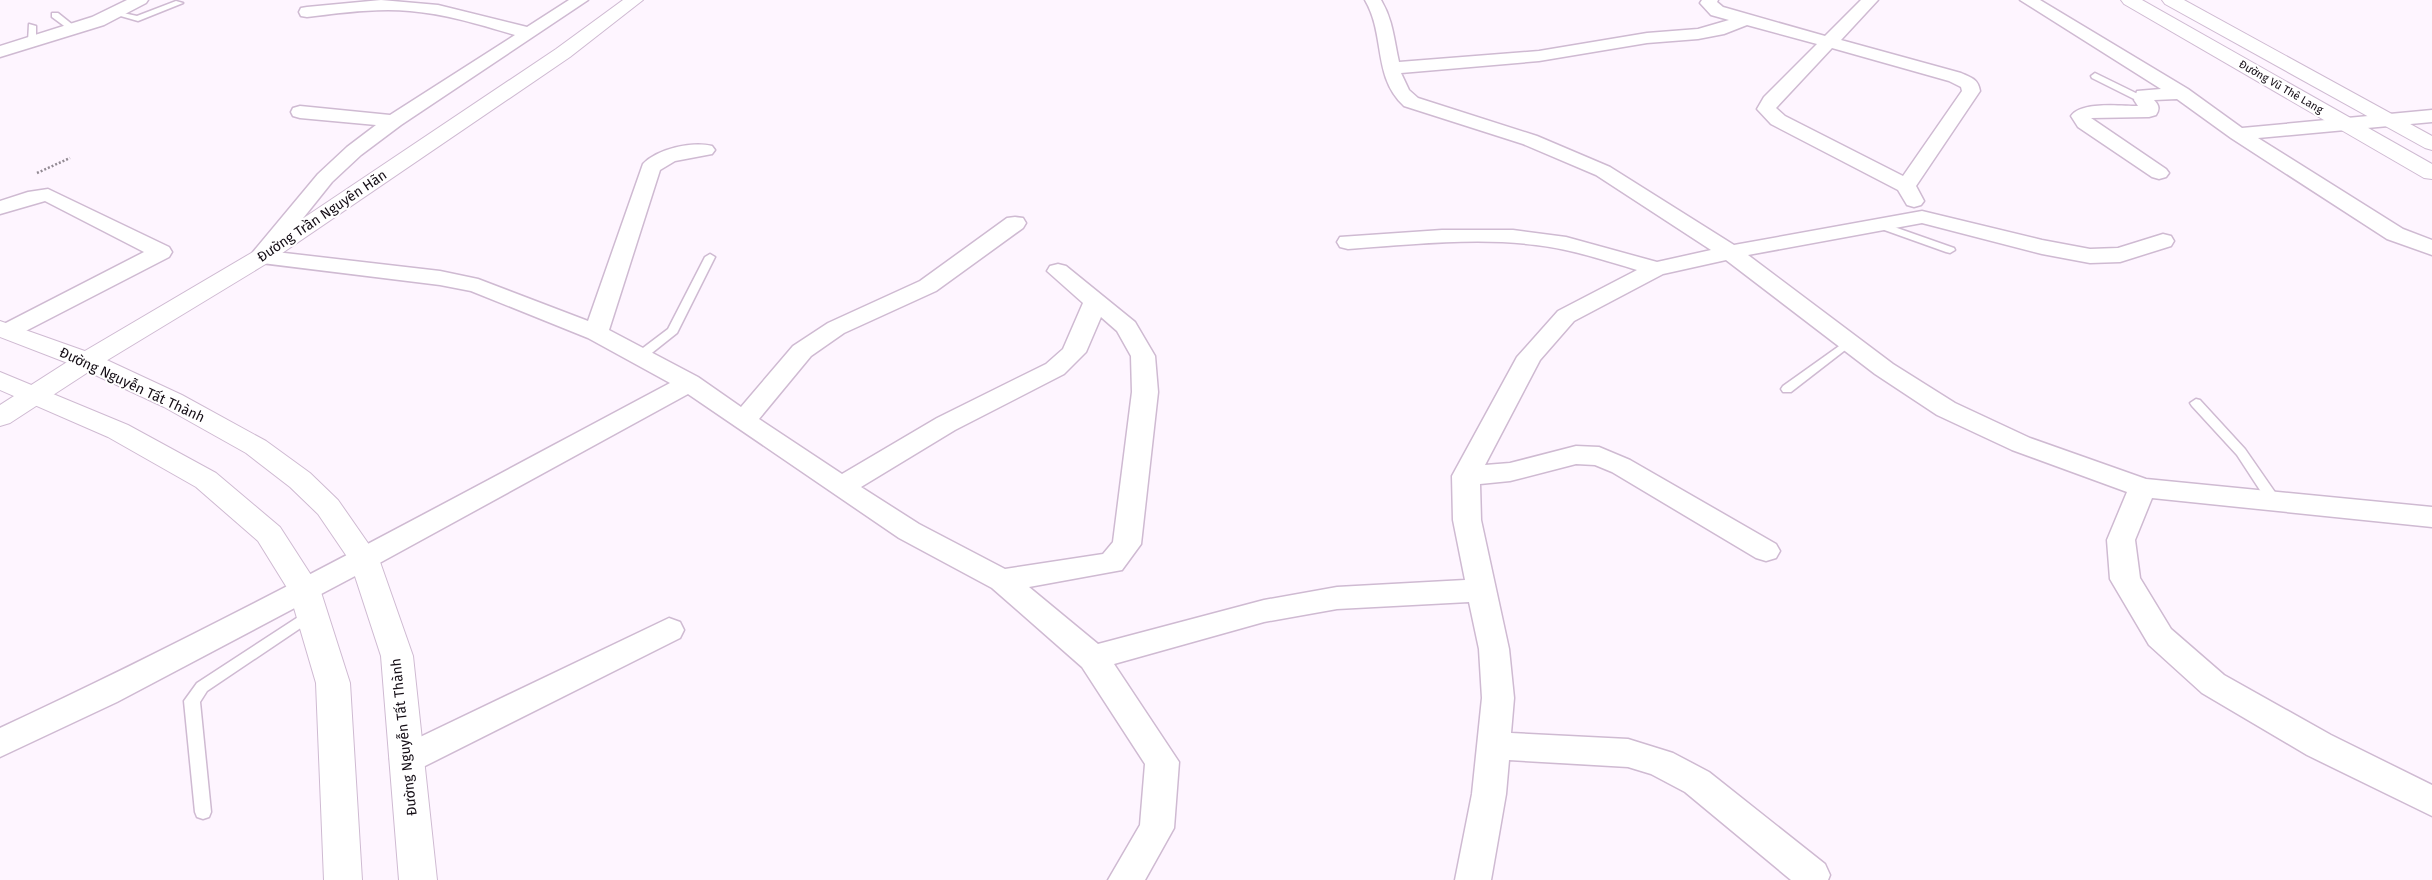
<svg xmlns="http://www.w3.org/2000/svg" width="2432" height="880" font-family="'Fira Sans',sans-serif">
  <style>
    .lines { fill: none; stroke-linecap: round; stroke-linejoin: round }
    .service-casing { stroke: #cfbad2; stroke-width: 3 }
    .minor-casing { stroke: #cfbad2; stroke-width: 3 }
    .tertiary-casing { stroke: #cfbad2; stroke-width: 2 }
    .primary-casing { stroke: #cfbad2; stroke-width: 2 }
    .path { stroke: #928a93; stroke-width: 2.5; stroke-dasharray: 2 2; stroke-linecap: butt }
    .service { fill: #fff; fill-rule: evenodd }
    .minor { fill: #fff; fill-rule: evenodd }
    .tertiary { fill: #fff; fill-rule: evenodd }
    .primary { fill: #fff; fill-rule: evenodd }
    .labels { text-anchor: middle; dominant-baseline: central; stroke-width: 4; stroke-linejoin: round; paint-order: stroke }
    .far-street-label { font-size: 11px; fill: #140d15; stroke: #fff }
    .street-label { font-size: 14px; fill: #140d15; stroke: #fff }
  </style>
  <rect width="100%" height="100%" fill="#fef5ff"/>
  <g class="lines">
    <g class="service-casing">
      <g id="service">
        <path d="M176,1l7,2 -45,18 -28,-8 4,-2 23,5z"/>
        <path d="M52,13h6l20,16 -7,2 -19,-14z"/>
        <path d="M29,24l7,2v16l-4,2 -4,-2z"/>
        <path d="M2095,73l51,25 1,2 -7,2 -48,-24 -1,-2z"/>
        <path d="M1880,222l74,26 1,2 -5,3 -4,-1 -70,-25 -1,-2z"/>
        <path d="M710,254l5,3 -38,76 -34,27h-8l-2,-3 2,-3 33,-25 37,-72z"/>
        <path d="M1849,339l6,3 -2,2 -62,48h-8l-2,-3 2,-3z"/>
        <path d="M2196,399l4,1 45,49 34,49 2,3 -2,3h-10l-32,-49 -45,-49 -2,-3z"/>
        <path d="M312,608l5,1 2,4 -2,4 -110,74 -7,11 11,110 -2,5 -6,2 -6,-2 -2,-5 -11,-111 13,-18z"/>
      </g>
    </g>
    <g class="minor-casing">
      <g id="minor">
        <path d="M127,0h21l-2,3 -42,22 -104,32v-11l92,-29z"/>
        <path d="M381,0l57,5 89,22 42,-27h19l-187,125 -40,30 -29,27 -56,70 164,19 38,8 110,42 55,-157c14,-15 49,-23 69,-18l3,4 -3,4 -37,7 -15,9 -51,160 89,47 43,30 52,-61 35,-23 92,-42 87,-63 8,-1 8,1 3,5 -3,5 -87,63 -92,42 -33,23 -52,63 83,55 95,-56 109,-54 17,-15 20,-46 -36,-32 3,-5 8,-2 8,2 69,56 20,34 3,36 -17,152 -19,26 -93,17 69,57 166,-44 73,-13 128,-7 -12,-60 -1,-44 65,-119 41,-46 79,-41c-34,-10 -66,-21 -101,-25 -62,-8 -126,0 -188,4l-8,-2 -3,-5 3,-5 102,-7h71l53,7 91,25 54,-12 -115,-75 -73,-31 -119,-38c-32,-30 -18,-70 -39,-106h16c12,20 13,40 18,62l140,-11 108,-18 51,-4 31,-9 -18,-5 -11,-12 2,-3h16l-1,2 6,5 102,29 36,-36h17l-37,40 120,33c11,5 17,6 19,18l-64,95 8,15 -3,4 -7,2 -7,-2 -9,-15 -127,-66 -14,-15 7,-12 53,-53 -70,-19 -23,9 -26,5 -51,4 -108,18 -138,12 8,17 9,8 119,38 73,31 124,78 188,-34 120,29 48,9 28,-1 45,-14 8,2 3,5 -3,5 -51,16 -30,1 -48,-9 -120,-31 -174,32 145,109 62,39 75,35 116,41 286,28v20l-280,-29 -17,42 5,38 31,51 53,46 107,60 101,50v31l-125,-61 -105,-62 -53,-48 -39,-66 -3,-39 20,-48 -115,-42 -75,-35 -62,-41 -149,-114 -63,14 -89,47 -34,39 -55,105 25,-2 66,-17 23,1 31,13 146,84 4,7 -4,7 -10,3 -10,-3 -144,-86 -17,-7 -19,-1 -66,17 -30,3 1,36 28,129 5,49 -3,35 117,6 45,14 36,19 116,92 5,11 -2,5h-37l-106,-88 -34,-18 -23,-7 -119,-7 -3,34 -15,86h-36l17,-86 10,-96 -3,-49 -10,-47 -132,7 -73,13 -150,42 65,98 -5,66 -29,52h-37l32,-55 5,-61 -63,-97 -90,-79 -93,-50 -211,-144 -314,172 -257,136 -117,55v-29c228,-106 448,-227 670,-345l-82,-45 -117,-47 -31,-6 -187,-23 -3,-5 3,-5 65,-78 29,-27 29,-22 -76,-7 -7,-2 -2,-4 2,-4 7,-2 90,9 125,-80c-34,-10 -69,-21 -105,-24 -34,-3 -69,2 -103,6l-6,-1 -2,-4 2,-4 6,-1zM1832,48l117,33 12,6 1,4 -59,85 -118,-60 -9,-8zM1101,317l16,14 14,25 1,36 -19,150 -10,12 -98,15 -86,-45 -58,-37 94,-57 109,-56 22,-22z"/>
        <path d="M2020,0h20l148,89 54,39 190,-18v12l-174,16 145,91 29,11v15l-45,-16 -156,-101 -54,-39 -23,1c5,5 6,9 2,15l-7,2 -58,1 75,51 3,4 -3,4 -7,2 -7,-2 -74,-50 -7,-11c10,-15 50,-10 67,-10l-4,-6 3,-9 24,-2z"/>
        <path d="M48,189l121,58 3,5 -3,5 -153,79 -8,2 -8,-2v-10l144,-74 -99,-51 -45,13v-13l28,-9z"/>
        <path d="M669,618l11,4 4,8 -4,8 -261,131 -12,4 -12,-4 -5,-10 5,-10z"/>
      </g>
    </g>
    <g class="tertiary-casing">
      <g id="tertiary">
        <path d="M623,0h20l-73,57 -301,205 -173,105 -86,56 -10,3v-21l78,-50 175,-103 303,-203z"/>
        <path d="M2121,0h21l290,164v15l-8,-1 -300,-174z"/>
        <path d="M2162,0h22l248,136v14l-7,-2 -260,-144z"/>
      </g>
    </g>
    <g class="primary-casing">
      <g id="primary">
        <path d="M0,321l96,34 86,40 84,46 44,32 28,27 41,59 34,97 24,224h-38l-18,-224 -31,-95 -32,-47 -28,-27 -44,-34 -82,-46 -86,-40 -78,-30z"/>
        <path d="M0,372l128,53 88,48 64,54 40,62 30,94 12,197h-38l-8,-197 -27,-92 -31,-50 -62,-54 -88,-50 -108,-47z"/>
      </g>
    </g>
    <path class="path" d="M37,173l33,-15"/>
    <use href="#service" class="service"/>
    <use href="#minor" class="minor"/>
    <use href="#tertiary" class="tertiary"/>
    <use href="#primary" class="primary"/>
  </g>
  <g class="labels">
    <g class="far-street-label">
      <text transform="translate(2281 87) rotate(30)">Đường Vũ Thê Lang</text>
    </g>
    <g class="street-label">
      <text transform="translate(322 216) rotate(-34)">Đường Trần Nguyên Hãn</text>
      <text transform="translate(132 385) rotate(25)">Đường Nguyễn Tất Thành</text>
      <text transform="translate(404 737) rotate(-96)">Đường Nguyễn Tất Thành</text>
    </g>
  </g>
</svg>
